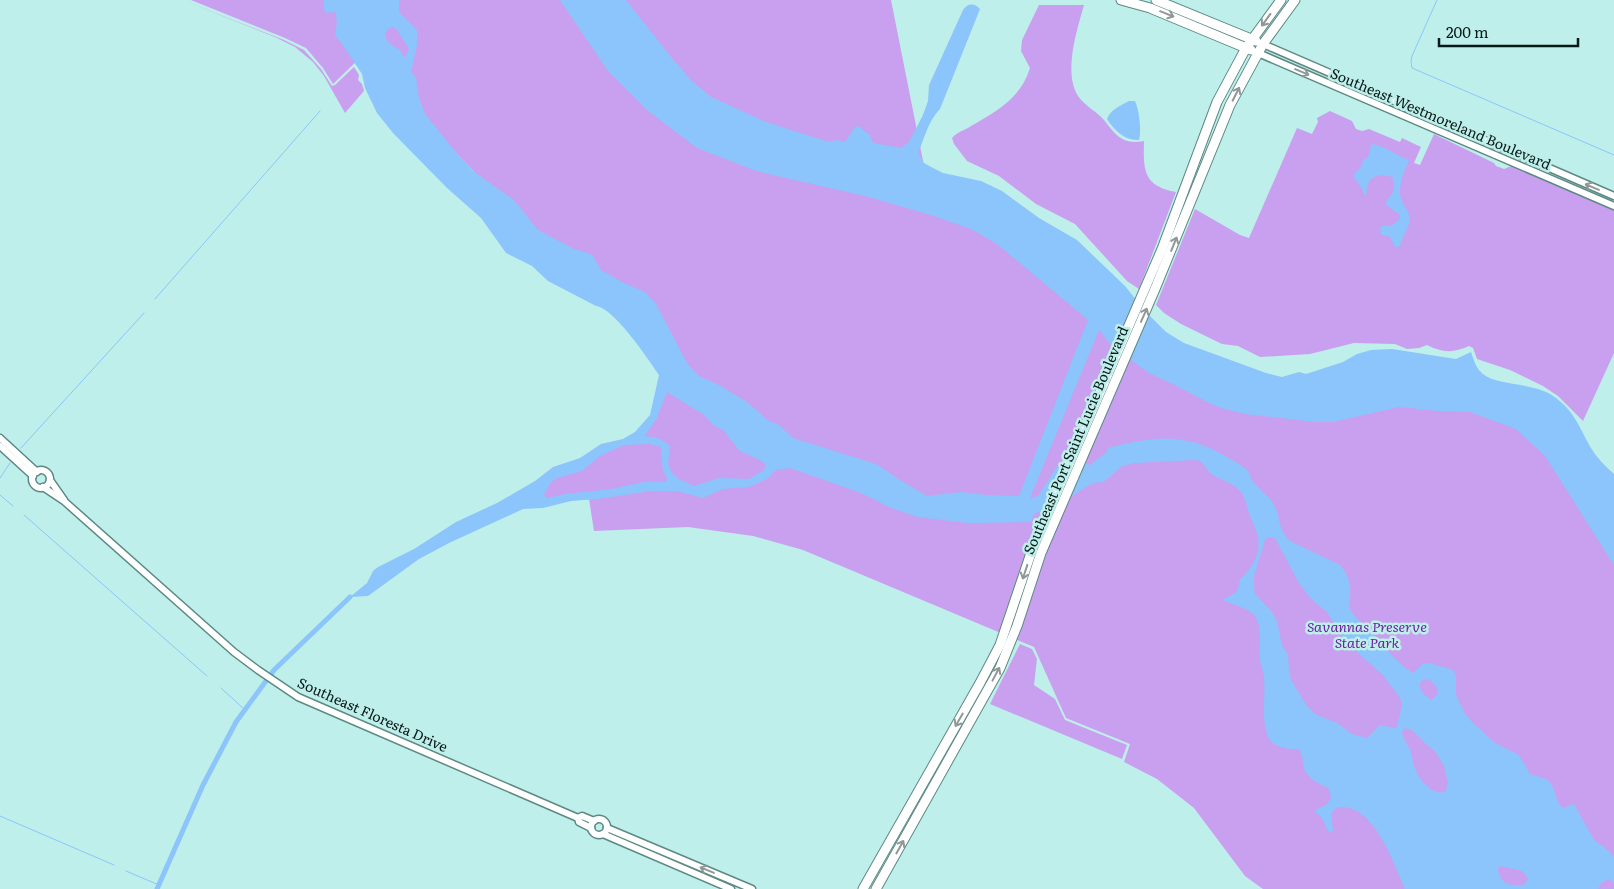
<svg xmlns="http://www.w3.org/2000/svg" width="1614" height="889" font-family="Literata,serif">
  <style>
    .green { fill: #c99fef }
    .water { fill: #8bc5fb; fill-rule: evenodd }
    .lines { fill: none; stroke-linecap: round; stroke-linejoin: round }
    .stream { stroke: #8bc5fb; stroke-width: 1 }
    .canal { stroke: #8bc5fb; stroke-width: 5 }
    .minor-casing { stroke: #5c8984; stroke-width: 9 }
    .major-casing { stroke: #5c8984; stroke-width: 11 }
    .minor { stroke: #fff; stroke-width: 6 }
    .major { stroke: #fff; stroke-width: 9 }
    .oneway { stroke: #8f9897 }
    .labels { text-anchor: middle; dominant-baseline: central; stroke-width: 5; stroke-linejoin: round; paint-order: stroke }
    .street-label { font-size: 14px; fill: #071918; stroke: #bfefea }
    .park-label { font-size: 14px; font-style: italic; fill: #6e20a0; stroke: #bfefea }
  </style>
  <rect width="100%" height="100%" fill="#bfefea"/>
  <g class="green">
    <path d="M182,0l102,40 20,10 17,19 11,17 3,-1 19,-18 5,8 -1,5 4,4 2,7 -19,22 -21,-37 -11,-14 -18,-15 -18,-9z"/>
    <path d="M191,0h700l36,181 319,210 246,6 122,130v362h-351l-18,-13 -51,-68 -37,-29 -33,-17 6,-18 -64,-26 -32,-71 -231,-97 -50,-14 -65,-9 -94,4 -5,-32 -41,3 -10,-5 2,-13 91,-44 20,-22 21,-38 -23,-54 -78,-50 -207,-222 -31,30 -10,-16 -17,-20 -21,-10z"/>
    <path d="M1039,5h45c-7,25 -21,67 -6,91 7,10 18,15 26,24 12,16 19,25 40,21 -1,30 0,45 32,51l-37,97 -12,-8 -52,-57 -39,-20 -37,-28 -32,-15 -13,-17 -2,-6c6,-7 12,-7 19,-12 26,-15 50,-28 59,-58l-9,-17 1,-11z"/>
    <path d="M1330,111l22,10 4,8 6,2 7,-2 31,13 2,-4 19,9 -7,16 6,2 14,-31 60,29 2,3 8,3 7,-3 103,43v144l-31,68 -25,-25 -15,-10 -33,-16 -33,-11 -4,-11 -4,-2c-15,7 -27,7 -42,-1l-8,3 -12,1 -12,-5 -41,-1 -44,11 -50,3 -22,-11 -16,-2 -41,-20 -17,-11 -8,-8 39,-96 45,26 9,3 48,-110 15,6 6,-12 -1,-4z"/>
    <path d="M1020,644l12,5 5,10 -3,26 21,14 10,21 62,25 -5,14 -132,-55z"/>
  </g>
  <g class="water">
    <path d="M323,0h76v12l18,18v15l-6,27 5,6 3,20 6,16 29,36 19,21 41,29 24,30 36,19 14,4 5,3 8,14 21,12 23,10 11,12 31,59 12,13 20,9 28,17 22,19 10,4 14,13 83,26 27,18 24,14 34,-4 25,3 33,1 69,-176 -91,-76 -26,-15 -40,-14 -66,-19 -109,-25 -59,-23 -50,-38 -39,-39 -48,-71h66l45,57 21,24 19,16 55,25 63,20 8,-2 8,2 10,-15 3,-1 13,10 -1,2 4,5 27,5 8,-6 14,-27 5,-14 1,-16 34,-75c5,-7 11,-7 17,-1l-40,100c-12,12 -15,28 -22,44l6,10 9,5 10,5 38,8 21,10 37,27 38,22 48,46 20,25 21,21 18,11 82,30 16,4 17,-5 7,2 37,-12 14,-8 14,-4 21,-1 64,10 15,-7c2,6 5,16 10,20 13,15 55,9 75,26 19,14 24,31 35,50 6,10 14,18 23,26v91l-69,-109 -29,-27 -46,-17 -31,-1 -40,-4 -66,15h-18l-70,-8 -24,-6 -14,-6 -30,-16 -28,-13 -36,-26 -14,-17 -69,168 8,-2 18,-28 11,-9 23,6 18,-14 -1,-3c46,-11 75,-17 118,8 7,4 17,9 22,14 3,4 4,10 8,14 5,6 13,12 18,19 8,12 4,26 17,38l50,24c9,10 11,20 10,33 0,4 -1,7 0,11 3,8 13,15 19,21 14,15 26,32 44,43l11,-10h5l24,7 3,6v19l8,17 9,11 22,20 24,12 11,19c5,2 11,3 16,5 10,5 8,22 17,29l11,-4 20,36 15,11 5,6v26l-4,-4 -8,3 -4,7h-193c-11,-25 -30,-82 -63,-82 -16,1 -9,15 -9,24l-3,1c-5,-3 -4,-7 -7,-12 -1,-3 -5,-6 -8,-8l1,-3c8,-2 11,-4 15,-11l-2,-9c-10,-6 -21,-9 -25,-21 -2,-7 0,-13 -6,-19 -9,0 -23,-1 -28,-9 -10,-16 -4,-43 -6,-61 0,-7 -3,-13 -4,-19 -2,-14 3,-29 -4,-42 -5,-10 -23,-13 -33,-18 15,-10 13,-3 17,-21 12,-10 21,-25 18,-41 -1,-8 -5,-15 -8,-22 -3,-9 -4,-18 -10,-25 -8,-9 -18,-10 -27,-16 -8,-5 -6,-12 -17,-15l-61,3 -13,3 -18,16 -11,1 -36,22 -23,9 -3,8 -63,1 -51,-6 -28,-10 -28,-14 -71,-25 -14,2 -9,9 -19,8 -26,2 -19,9 -26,-7h-26l-53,8 -27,2 -28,7 -20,1 -74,34 -30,16 -51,37 -18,1 17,-14 6,-12 5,-4 36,-18 42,-27 41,-19 38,-22 18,-14 27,-9 21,-14 22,-5 12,-7 15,-17 9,-40c-10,-15 -45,-67 -63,-69l-48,-25 -16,-15 -26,-13 -25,-35 -34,-30 -54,-55 -16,-20 -12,-25 -3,-14 -20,-30 -7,-8 2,-15 -2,-9 -10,1zM394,27l3,3 12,19 -4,8h-1l-4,-7c-8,-5 -14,-6 -15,-17l4,-5zM667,392l37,23 9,10 10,5 17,21 20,9 6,5 -2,5 -15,9 -30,-1 -25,8 -15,-7 -7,-6 -4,-9 2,-19 -12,-7 -13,-2 12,-18zM650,444l11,3c2,11 -1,22 6,31l-1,4h-22l-33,7 -46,5 -18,4 -3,-3 7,-13 6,-4 25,-7 18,-15 24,-11zM1268,537l7,1 24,45 12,16 16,13 13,22 10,12 33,29 17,23 2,7 -5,22 -3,1 -14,-3 -13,13 -15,-4 -15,-11 -22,-9 -8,-8 -16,-26 -2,-11 -1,-14 -6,-10 -5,-24 -5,-9 -17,-18 -1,-7v-11l11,-36zM1429,679l9,9v5l-6,7c-7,-4 -13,-9 -12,-17l3,-3zM1405,728l7,2 16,16 7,5 9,15 4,18 -3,8c-16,4 -29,-17 -32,-30 -1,-3 -1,-8 -3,-12 -2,-6 -7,-10 -8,-18zM1501,866l21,5 6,7 -3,6c-12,4 -27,-1 -27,-16z"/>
    <path d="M1129,101h6c4,8 7,31 4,39 -14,1 -25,-10 -32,-21 4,-10 13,-13 22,-18z"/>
    <path d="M1371,144c16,2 23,11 38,16 -4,10 -9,20 -9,30 -1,19 18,20 5,43 -3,5 -3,10 -6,14h-4l-5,-10 -8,-2 -2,-3 1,-6 11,-1 8,-6v-4l-15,-11 9,-14 -1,-12c-7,-4 -19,-4 -24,4 -2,3 -2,9 -3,13h-2l-2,-6 -9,-13 9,-11 1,-5 6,-4z"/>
  </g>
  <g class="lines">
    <g class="stream">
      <path d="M1437,0l-25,56 -1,5 1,7 202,87"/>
      <path d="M155,299l165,-188"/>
      <path d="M21,448l123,-135"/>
      <path d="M0,478l10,-15"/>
      <path d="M0,495l13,11"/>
      <path d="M24,515l183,161"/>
      <path d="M221,688l24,22"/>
      <path d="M0,816l114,49"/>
      <path d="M126,871l33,14"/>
    </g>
    <path class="canal" d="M157,889l46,-104 33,-63 38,-52 76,-73"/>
    <g class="minor-casing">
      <g id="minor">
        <path d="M1263,44l351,152"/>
        <path d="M1258,53l356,153"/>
        <path d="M0,438l37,34"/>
        <path d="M0,446l33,30"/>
        <circle cx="41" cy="479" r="9"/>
        <path d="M50,480l14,20"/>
        <path d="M43,487l21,14 170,151 24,18 40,27 280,121 1,4 12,6"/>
        <path d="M578,818l4,-2 12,5"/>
        <circle cx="599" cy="827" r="8"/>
        <path d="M607,828l145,61"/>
        <path d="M603,834l128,55"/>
      </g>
    </g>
    <g class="major-casing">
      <g id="major">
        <path d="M1121,0l29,8 101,42"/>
        <path d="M1156,0l100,41"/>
        <path d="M863,889l117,-206 20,-38 32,-95 130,-301 55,-147 29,-54 35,-48"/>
        <path d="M876,889l124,-221 17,-42 24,-73 114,-264 75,-184 33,-61 32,-44"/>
      </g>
    </g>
    <use href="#minor" class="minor"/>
    <use href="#major" class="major"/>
  </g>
  <defs><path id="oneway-shaft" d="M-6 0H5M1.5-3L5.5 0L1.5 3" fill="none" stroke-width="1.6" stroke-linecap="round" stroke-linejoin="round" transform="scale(1.25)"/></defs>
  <g class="oneway">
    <use href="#oneway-shaft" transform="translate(1167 14) rotate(22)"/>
    <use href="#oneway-shaft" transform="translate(1266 20) rotate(126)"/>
    <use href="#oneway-shaft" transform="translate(1302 72) rotate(23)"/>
    <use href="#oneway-shaft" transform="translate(1236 94) rotate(-63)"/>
    <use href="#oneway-shaft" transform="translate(1592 187) rotate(-157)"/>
    <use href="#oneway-shaft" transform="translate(1174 244) rotate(-68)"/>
    <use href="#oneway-shaft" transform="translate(1144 315) rotate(-66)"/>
    <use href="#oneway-shaft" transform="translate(1025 572) rotate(108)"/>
    <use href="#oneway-shaft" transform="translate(996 674) rotate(-62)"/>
    <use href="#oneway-shaft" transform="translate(959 720) rotate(120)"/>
    <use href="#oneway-shaft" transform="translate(900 847) rotate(-61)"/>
    <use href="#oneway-shaft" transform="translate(707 870) rotate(-158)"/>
  </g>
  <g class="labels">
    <g class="street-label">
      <text transform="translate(1441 118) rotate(23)">Southeast Westmoreland Boulevard</text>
      <text transform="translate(1075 440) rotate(-67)">Southeast Port Saint Lucie Boulevard</text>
      <text transform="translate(373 714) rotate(24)">Southeast Floresta Drive</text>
    </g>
    <g class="park-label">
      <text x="1367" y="626">Savannas Preserve<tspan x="1367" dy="16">State Park</tspan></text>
    </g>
  </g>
  <path d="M1439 38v8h139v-8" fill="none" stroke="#071918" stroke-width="2.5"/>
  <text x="1446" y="38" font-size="15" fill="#071918" stroke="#bfefea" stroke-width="4" paint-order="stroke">200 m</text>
</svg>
